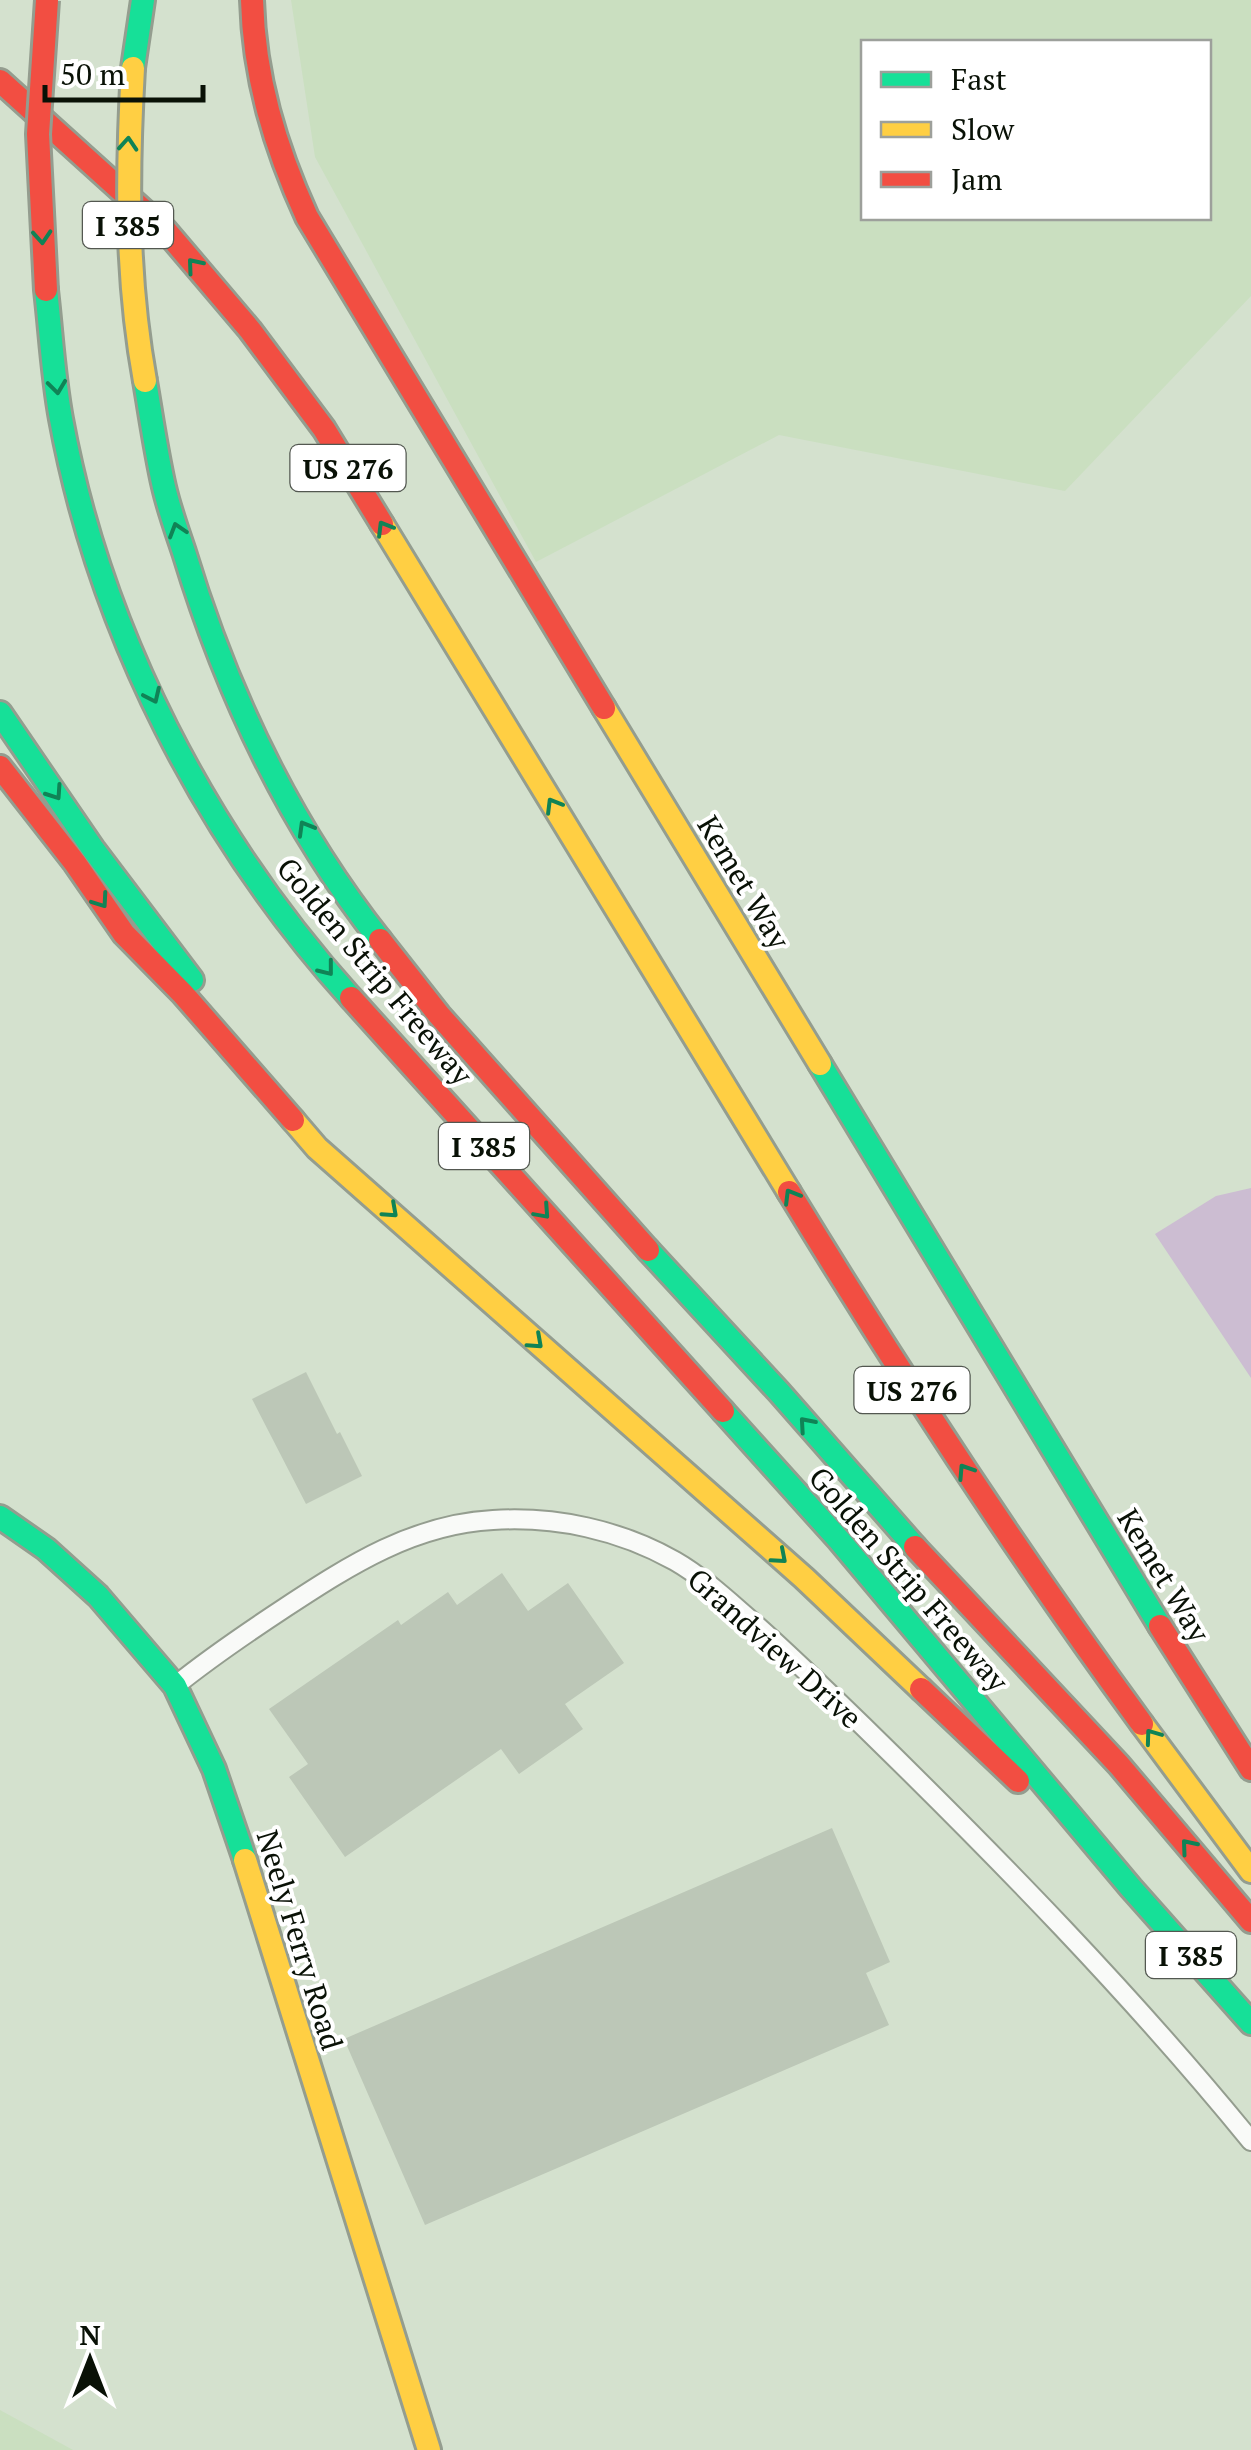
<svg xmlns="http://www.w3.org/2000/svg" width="1251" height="2450" font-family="'PT Serif',serif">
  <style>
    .built { fill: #cadfc0; fill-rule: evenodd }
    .green { fill: #ccbdd2 }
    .building { fill: #bcc7b7 }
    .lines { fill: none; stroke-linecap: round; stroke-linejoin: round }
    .street-casing { stroke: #949d8f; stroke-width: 22 }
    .fast-casing { stroke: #949d8f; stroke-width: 28 }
    .slow-casing { stroke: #949d8f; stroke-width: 28 }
    .jam-casing { stroke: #949d8f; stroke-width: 28 }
    .street { stroke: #f9faf8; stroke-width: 18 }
    .fast { stroke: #16e098; stroke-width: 22 }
    .slow { stroke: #ffcf43; stroke-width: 22 }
    .jam { stroke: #f24e42; stroke-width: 22 }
    .slow-bridge-casing { stroke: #949d8f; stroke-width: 28; stroke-linecap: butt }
    .jam-bridge-casing { stroke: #949d8f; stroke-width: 28; stroke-linecap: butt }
    .slow-bridge { stroke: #ffcf43; stroke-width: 22 }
    .jam-bridge { stroke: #f24e42; stroke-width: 22 }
    .oneway { stroke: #108356 }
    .labels { text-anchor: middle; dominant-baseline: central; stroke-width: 8; stroke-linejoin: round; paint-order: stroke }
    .shield { fill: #fff; stroke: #535851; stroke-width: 2.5 }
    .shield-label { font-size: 28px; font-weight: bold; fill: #091106 }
    .street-label { font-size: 30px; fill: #091106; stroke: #fff }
  </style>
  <rect width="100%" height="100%" fill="#d4e1ce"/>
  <g class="built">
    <path d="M291,0h960v296l-186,195 -286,-56 -243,127 -221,-405zM1208,42v176h-344v-176z"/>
    <path d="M0,2410l73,40h-73z"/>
  </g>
  <path class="green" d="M1251,1188v190l-96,-144 61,-38z"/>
  <g class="building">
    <path d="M306,1372l31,62 3,-2 22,44 -56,28 -54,-105z"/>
    <path d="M502,1573l26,38 40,-28 56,80 -59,41 18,25 -64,45 -18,-25 -156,108 -56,-80 19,-13 -39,-55 129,-89 3,5 47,-33 9,13z"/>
    <path d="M832,1828l58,134 -24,11 23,52 -464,200 -81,-186z"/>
  </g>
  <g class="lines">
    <g class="street-casing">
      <path id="street" d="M175,1686c36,-29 73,-54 111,-79 64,-42 128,-83 207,-87 63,-4 127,10 182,41 26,15 49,36 72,56 40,35 78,72 116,109 135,132 268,268 388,415"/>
    </g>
    <g class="fast-casing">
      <g id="fast">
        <path d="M133,68l10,-68"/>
        <path d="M46,290c5,43 7,86 15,129 39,213 145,418 290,579"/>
        <path d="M145,381c6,35 11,71 19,106 5,22 13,44 20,65 42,139 106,274 196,388"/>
        <path d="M0,713l93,136 99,131"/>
        <path d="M820,1064l340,562"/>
        <path d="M648,1250l131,142 136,155"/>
        <path d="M723,1411l116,129 292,348 120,135"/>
        <path d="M0,1517l46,32 52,47 77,90 39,83 31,91"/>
      </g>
    </g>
    <g class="slow-casing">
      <g id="slow">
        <path d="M382,524l407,668"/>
        <path d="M604,708l216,356"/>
        <path d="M293,1120l24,28 487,430 117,111"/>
        <path d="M1142,1724l109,147"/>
        <path d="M245,1860l184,590"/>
      </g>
    </g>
    <g class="jam-casing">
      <g id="jam">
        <path d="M252,0c2,77 23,147 55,217l297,491"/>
        <path d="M0,81l166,150 84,99 74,99 58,95"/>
        <path d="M0,767l75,96 49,71 59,60 110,126"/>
        <path d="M380,940l59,75 209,235"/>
        <path d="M351,998l372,413"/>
        <path d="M789,1192c111,182 227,360 353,532"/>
        <path d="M915,1547l204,218 132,156"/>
        <path d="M1160,1626l91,143"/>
        <path d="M921,1689l97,92"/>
      </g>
    </g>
    <use href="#street" class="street"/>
    <use href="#fast" class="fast"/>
    <use href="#slow" class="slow"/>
    <use href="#jam" class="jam"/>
    <g class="slow-bridge-casing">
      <path id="slow-bridge" d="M133,68c-6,106 -7,209 12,313"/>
    </g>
    <g class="jam-bridge-casing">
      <path id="jam-bridge" d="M46,290l-8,-156 9,-134"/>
    </g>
    <use href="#slow-bridge" class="slow-bridge"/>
    <use href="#jam-bridge" class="jam-bridge"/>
  </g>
  <defs><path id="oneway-chevron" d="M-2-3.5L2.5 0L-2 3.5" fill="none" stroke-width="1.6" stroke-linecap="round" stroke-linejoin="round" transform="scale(2.5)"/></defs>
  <g class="oneway">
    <use href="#oneway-chevron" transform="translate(128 144) rotate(-86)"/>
    <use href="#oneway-chevron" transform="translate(42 237) rotate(86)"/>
    <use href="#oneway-chevron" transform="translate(194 265) rotate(-130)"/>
    <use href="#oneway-chevron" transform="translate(57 387) rotate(83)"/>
    <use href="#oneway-chevron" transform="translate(384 528) rotate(-121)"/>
    <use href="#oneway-chevron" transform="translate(177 530) rotate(-107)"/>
    <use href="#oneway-chevron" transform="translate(153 696) rotate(65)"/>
    <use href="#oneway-chevron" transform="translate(55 793) rotate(56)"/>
    <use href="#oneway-chevron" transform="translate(553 805) rotate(-121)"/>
    <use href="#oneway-chevron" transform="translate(305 828) rotate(-120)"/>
    <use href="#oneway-chevron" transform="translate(101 901) rotate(55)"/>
    <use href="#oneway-chevron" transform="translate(327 969) rotate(52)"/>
    <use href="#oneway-chevron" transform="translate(791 1196) rotate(-121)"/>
    <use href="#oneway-chevron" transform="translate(391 1211) rotate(42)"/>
    <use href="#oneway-chevron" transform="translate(543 1212) rotate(48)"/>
    <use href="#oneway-chevron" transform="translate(536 1342) rotate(42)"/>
    <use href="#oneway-chevron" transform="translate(806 1424) rotate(-131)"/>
    <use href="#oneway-chevron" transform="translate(965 1471) rotate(-123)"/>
    <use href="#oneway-chevron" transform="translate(780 1557) rotate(41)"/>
    <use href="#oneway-chevron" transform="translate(1152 1736) rotate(-126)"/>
    <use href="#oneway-chevron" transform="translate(1188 1846) rotate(-130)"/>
  </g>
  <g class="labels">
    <g class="shield">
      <rect x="83" y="202" width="90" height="46" rx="8"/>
      <rect x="290.5" y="445" width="115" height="46" rx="8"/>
      <rect x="439" y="1123" width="90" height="46" rx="8"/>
      <rect x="854.5" y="1367" width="115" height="46" rx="8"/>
      <rect x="1146" y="1932" width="90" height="46" rx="8"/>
    </g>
    <g class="shield-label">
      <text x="128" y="225">I 385</text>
      <text x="348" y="468">US 276</text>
      <text x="484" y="1146">I 385</text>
      <text x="912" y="1390">US 276</text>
      <text x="1191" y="1955">I 385</text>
    </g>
    <g class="street-label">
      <text transform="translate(744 882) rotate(59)">Kemet Way</text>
      <text transform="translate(375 971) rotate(50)">Golden Strip Freeway</text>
      <text transform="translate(1164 1575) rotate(59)">Kemet Way</text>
      <text transform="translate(909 1579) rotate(49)">Golden Strip Freeway</text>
      <text transform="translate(775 1648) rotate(42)">Grandview Drive</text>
      <text transform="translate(300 1940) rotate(73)">Neely Ferry Road</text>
    </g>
  </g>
  <rect x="861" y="40" width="350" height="180" fill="#ffffff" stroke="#9da09b" stroke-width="2.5"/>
  <rect x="881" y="72" width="50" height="15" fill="#16e098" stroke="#9da09b" stroke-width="2.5"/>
  <text x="951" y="90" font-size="30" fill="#091106">Fast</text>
  <rect x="881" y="122" width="50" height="15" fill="#ffcf43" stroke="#9da09b" stroke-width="2.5"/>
  <text x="951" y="140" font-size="30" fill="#091106">Slow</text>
  <rect x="881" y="172" width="50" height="15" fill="#f24e42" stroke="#9da09b" stroke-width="2.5"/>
  <text x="951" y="190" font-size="30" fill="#091106">Jam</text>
  <g transform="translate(90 2360)" stroke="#ffffff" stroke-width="8" paint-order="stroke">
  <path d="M0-8L18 38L0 25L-18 38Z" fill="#091106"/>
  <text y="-15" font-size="28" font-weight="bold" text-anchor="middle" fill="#091106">N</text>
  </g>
  <path d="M45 85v15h158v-15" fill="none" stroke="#091106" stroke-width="5"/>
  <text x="60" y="85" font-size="30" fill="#091106" stroke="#ffffff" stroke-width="8" paint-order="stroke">50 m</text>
</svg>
